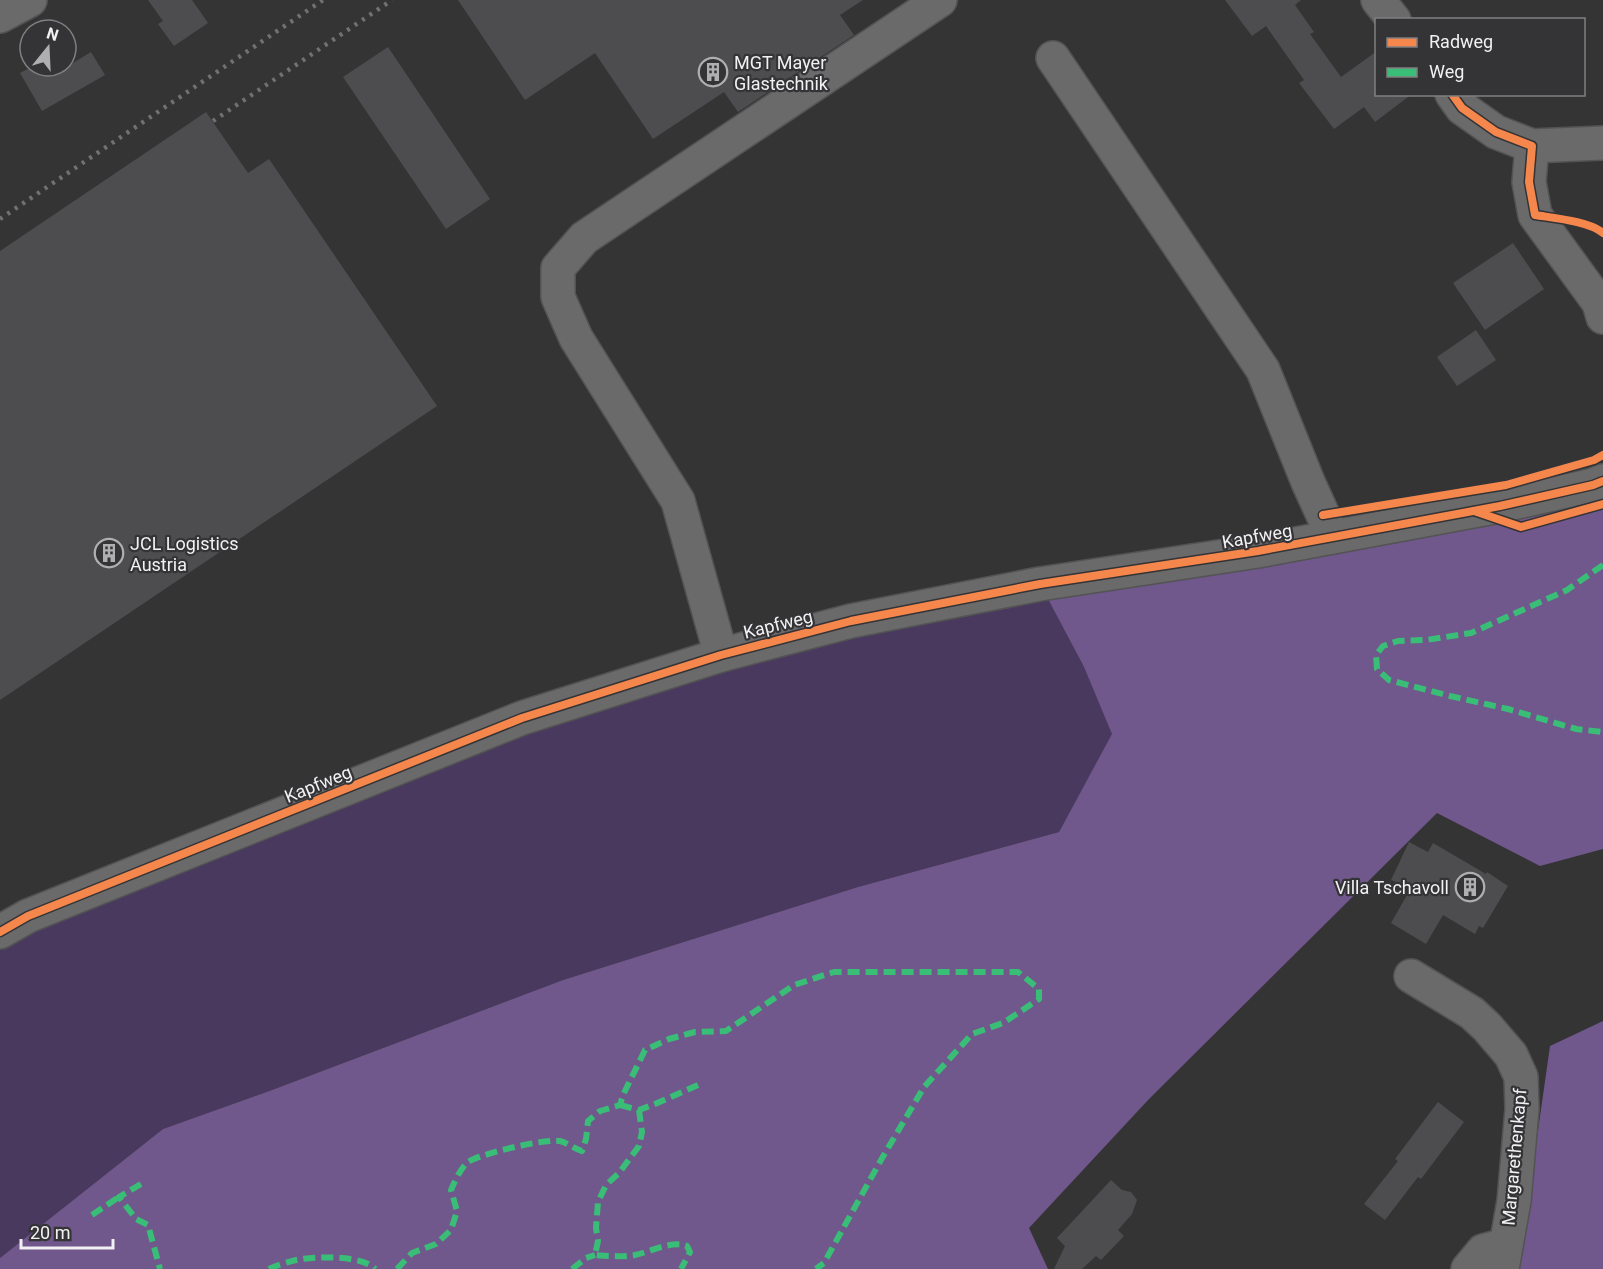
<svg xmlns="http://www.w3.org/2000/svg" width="1603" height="1269" font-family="Roboto,sans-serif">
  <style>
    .green { fill: #4a395e }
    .forest { fill: #70578c }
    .building { fill: #4d4d4f }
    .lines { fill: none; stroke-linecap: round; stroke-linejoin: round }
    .minor-casing { stroke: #535354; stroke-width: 36 }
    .minor { stroke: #6a6a6b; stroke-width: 33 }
    .rail { stroke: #717171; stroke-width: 4.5; stroke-dasharray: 3 6; stroke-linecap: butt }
    .quiet { stroke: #3abd76; stroke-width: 6; stroke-dasharray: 12 6; stroke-linecap: butt }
    .cycleway-casing { stroke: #343336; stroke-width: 11 }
    .cycleway { stroke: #f5874c; stroke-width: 8 }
    .labels { text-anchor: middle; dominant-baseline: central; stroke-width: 4.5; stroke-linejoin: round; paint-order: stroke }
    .poi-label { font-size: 18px; fill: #f1f0f2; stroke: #343336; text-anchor: start }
    .street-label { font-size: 18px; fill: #f1f0f2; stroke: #343336 }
  </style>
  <rect width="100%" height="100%" fill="#343435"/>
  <path class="green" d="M1040,584l44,83 29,67 -54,98 -201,55 -295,93 -291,110 -109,39 -163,129v-326l522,-214z"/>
  <g class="forest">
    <path d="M1603,491v358l-63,17 -103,-53 -288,286 -120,129 19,41h-1048v-11l163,-129 109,-39 291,-110 295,-93 201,-55 53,-98 -28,-67 -44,-83z"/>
    <path d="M1603,1021v248h-99l17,-19 29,-204z"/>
  </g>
  <g class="building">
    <path d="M148,0h44l16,23 -34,23 -16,-22 5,-3z"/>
    <path d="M458,0h405l-23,15 14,20 -116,77 -14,-20 -71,47 -58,-86 -70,47z"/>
    <path d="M1225,0h76l-6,5 19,27 -4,2 31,43 36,-26v43h35l-37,28 -11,-15 -30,22 -35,-46 5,-3 -38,-54 -14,10z"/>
    <path d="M388,47l102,152 -44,30 -103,-152z"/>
    <path d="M91,52l14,23 -63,36 -22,-38 13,-7h35z"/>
    <path d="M206,112l42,61 21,-14 168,247 -437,294v-449z"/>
    <path d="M1513,243l31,46 -59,41 -32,-47z"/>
    <path d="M1476,330l20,30 -39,26 -20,-29z"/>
    <path d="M1409,842l19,10 5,-9 53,31 1,-2 21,14 -25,42 -4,-2 -4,8 -32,-19 -17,29 -35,-21 20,-35 -20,-8z"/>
    <path d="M1438,1102l26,20 -43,57 -3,-2 -33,43 -21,-16 34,-43 -3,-2z"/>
    <path d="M1111,1180l11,10 9,2 6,8 -5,14 -14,16 6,6 -23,24 -5,-4 -14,13h-28l11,-23 -8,-8z"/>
  </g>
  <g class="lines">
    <g class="minor-casing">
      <g id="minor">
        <path d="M1378,0l16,20"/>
        <path d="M0,16l30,-16"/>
        <path d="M1053,58l210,312 45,112 25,55"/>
        <path d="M1452,94l10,14 34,24 36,14 71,-3"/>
        <path d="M1532,146l-3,36 6,33 64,88 4,14"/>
        <path d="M721,655l-43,-154 -102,-163 -18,-41v-29l26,-30 356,-238"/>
        <path d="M0,932l28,-16 494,-198 199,-63 130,-34 189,-37 218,-33 242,-45 93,-21 10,-4"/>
        <path d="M1411,976l61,37 15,14 24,28 10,22 1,32 -8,92 -12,68"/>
        <path d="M1468,1269l15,-18 23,-6"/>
      </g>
    </g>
    <use href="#minor" class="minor"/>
    <g class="rail">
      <path d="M213,121l179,-121"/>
      <path d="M0,219l323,-219"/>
    </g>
    <g class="quiet">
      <path d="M1603,565l-36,25 -96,43 -45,7 -28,1 -15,5 -7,9 1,14 12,11 61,16 58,13 68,20 27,3"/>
      <path d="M620,1105l19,5 16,-6 43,-19"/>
      <path d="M639,1110l3,22 -3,14 -20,27 -13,12 -8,17 -2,26 2,13 -3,14c13,1 27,2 40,0 15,-3 37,-15 52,-9l3,6 -9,17"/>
      <path d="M141,1184l-22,13 17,22 12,6 12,44"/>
      <path d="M92,1215l27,-18"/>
      <path d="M269,1269c8,-4 19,-7 27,-9 18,-4 67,-5 79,9"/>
      <path d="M397,1269l15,-16 24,-9 15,-14 6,-19 -6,-21c4,-9 9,-21 17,-28 11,-8 79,-24 92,-21 8,2 14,8 22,10l4,-12 2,-18 12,-10 20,-6 3,-10 22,-45 24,-11 26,-7 31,-1 68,-46 40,-13h184l21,17v10l-36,24 -31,11 -48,53 -43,73 -57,103 -8,6"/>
      <path d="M572,1269l14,-11 9,-3"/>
    </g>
    <g class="cycleway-casing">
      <g id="cycleway">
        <path d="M1452,94l10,14 34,24 36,14 -3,36 6,33c18,3 54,6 68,18"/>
        <path d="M1474,511l47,16 82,-23"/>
        <path d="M1323,515l183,-30 88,-25 9,-5"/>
        <path d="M0,932l28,-16 494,-198 199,-63 130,-34 189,-37 218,-33 242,-45 93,-21 10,-4"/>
      </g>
    </g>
    <use href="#cycleway" class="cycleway"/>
  </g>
  <defs>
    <g id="building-ring" transform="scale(1.5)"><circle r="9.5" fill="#343336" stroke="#afaeb0" stroke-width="1.5"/><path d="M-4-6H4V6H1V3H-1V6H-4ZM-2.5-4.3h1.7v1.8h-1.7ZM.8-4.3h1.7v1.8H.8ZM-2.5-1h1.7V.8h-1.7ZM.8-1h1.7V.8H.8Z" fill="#afaeb0"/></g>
  </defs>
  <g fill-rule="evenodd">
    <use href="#building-ring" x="713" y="72"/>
    <use href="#building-ring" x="109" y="553"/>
    <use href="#building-ring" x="1470" y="887"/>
  </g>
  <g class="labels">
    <g class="poi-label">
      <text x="734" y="62">MGT Mayer<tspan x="734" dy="21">Glastechnik</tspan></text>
      <text x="130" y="543">JCL Logistics<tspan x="130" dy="21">Austria</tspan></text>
      <text x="1449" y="887" text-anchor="end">Villa Tschavoll</text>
    </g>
    <g class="street-label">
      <text transform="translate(1257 536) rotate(-10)">Kapfweg</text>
      <text transform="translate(778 624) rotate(-14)">Kapfweg</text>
      <text transform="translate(318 784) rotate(-22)">Kapfweg</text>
      <text transform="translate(1514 1157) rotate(-85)">Margarethenkapf</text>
    </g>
  </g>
  <rect x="1375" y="18" width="210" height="78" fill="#343336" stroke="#807f81" stroke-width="1.5"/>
  <rect x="1387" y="38" width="30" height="9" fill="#f5874c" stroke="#807f81" stroke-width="1.5"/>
  <text x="1429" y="48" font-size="18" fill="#f1f0f2">Radweg</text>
  <rect x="1387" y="68" width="30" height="9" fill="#3abd76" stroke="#807f81" stroke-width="1.5"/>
  <text x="1429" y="78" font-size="18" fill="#f1f0f2">Weg</text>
  <g transform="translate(48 48) rotate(18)"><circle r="28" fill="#343336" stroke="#807f81" stroke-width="1.5"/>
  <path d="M0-4.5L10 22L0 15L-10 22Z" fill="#afaeb0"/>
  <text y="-9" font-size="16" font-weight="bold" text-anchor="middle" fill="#f1f0f2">N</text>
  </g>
  <path d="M21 1239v9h92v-9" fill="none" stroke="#f1f0f2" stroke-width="3"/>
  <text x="30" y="1239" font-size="18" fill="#f1f0f2" stroke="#343336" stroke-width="4.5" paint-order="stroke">20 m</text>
</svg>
